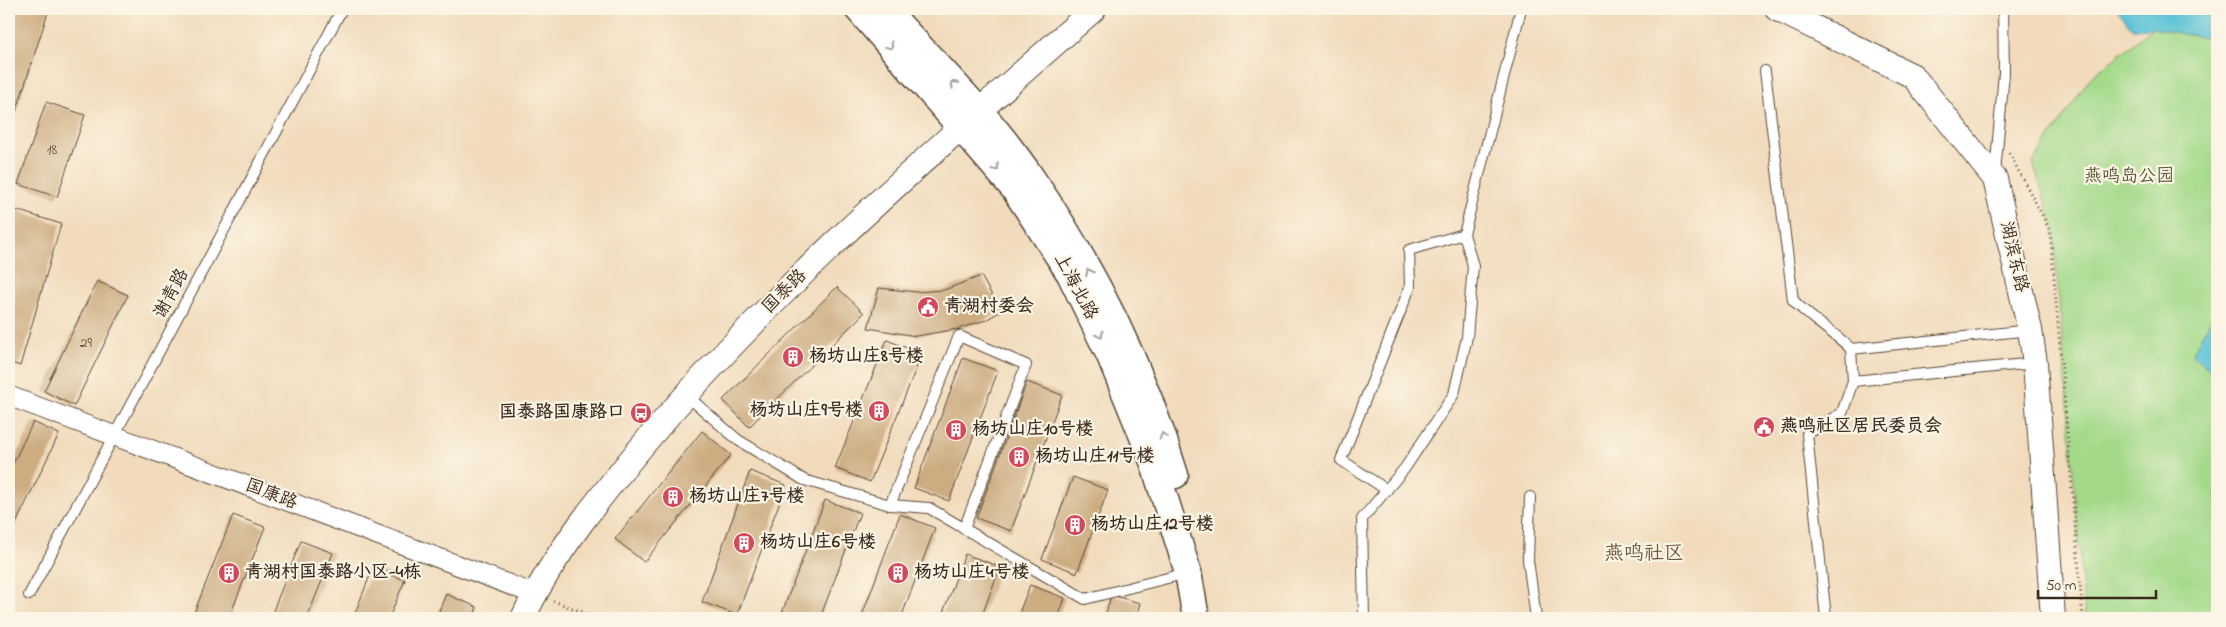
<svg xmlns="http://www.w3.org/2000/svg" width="2226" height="627" font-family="'Indie Flower','LXGW WenKai TC',sans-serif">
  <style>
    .green { fill: #a3d989; stroke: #6f8254 }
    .water { fill: #59c2d6; stroke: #4a767a }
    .building { fill: #ccac80 }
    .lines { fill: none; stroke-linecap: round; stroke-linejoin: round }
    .service-casing { stroke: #564536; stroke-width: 12 }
    .minor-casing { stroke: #564536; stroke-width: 21 }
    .tertiary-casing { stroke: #564536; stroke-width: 26 }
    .secondary-casing { stroke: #564536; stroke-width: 29 }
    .path { stroke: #564536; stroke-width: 3; stroke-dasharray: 1 4; stroke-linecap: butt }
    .service { stroke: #fff; stroke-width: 10 }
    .minor { stroke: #fff; stroke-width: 19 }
    .tertiary { stroke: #fff; stroke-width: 24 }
    .secondary { stroke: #fff; stroke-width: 26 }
    .oneway { stroke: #a79f9a }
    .labels { text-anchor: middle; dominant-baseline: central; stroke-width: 4.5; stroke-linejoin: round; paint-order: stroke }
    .number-label { font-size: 15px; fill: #5f4a36 }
    .park-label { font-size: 18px; fill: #555639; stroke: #fcf5e5 }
    .street-label { font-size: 18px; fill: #3b2a1e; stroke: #fcf5e5 }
    .poi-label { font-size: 18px; font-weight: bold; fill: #3b2a1e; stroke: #fcf5e5; text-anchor: start }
    .quarter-label { font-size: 20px; fill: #6e5840; stroke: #fcf5e5 }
  </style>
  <rect width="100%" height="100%" fill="#fcf5e5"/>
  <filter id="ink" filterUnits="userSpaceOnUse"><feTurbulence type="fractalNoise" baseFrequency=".02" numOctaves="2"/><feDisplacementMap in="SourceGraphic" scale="10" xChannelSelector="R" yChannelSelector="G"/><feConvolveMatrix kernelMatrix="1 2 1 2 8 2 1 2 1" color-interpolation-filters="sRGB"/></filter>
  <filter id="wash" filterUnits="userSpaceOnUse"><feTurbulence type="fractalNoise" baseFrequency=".0096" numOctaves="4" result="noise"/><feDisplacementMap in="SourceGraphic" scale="20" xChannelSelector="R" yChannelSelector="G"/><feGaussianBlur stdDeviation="1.12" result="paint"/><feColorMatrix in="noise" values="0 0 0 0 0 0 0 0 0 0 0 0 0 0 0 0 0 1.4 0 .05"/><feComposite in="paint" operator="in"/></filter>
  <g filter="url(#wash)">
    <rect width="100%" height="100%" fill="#f1dbbc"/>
    <path class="green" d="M2153,28l52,10 12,-2v272l-25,46 25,22v242h-132l-32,-393 -20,-62 57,-85z"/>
    <g class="water">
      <path d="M2117,9h100v27l-12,2 -52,-10 -21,1z"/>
      <path d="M2217,308v68l-25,-22z"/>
    </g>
    <g id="blocks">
      <g class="building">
        <path d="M9,9h40l-40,125z"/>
        <path d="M46,102l39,13 -28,82 -39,-13z"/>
        <path d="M16,210l45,14 -41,142 -11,-4v-128z"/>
        <path d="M981,276l20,35 -15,9 -28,9 -42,7 -48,-8 11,-40 37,4 28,-2z"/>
        <path d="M97,281l31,14 -54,111 -30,-15z"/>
        <path d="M837,287l27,26 -115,114 -26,-27z"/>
        <path d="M887,340l35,14 -52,128 -35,-14z"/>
        <path d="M963,358l35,13 -49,130 -35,-13z"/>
        <path d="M1027,382l35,13 -51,136 -35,-13z"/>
        <path d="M33,422l26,12 -50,104v-66z"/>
        <path d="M702,431l29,24 -87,107 -29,-23z"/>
        <path d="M750,471l36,14 -49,130 -35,-13z"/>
        <path d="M1073,477l35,13 -31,83 -35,-14z"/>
        <path d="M825,500l35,13 -40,105h-40z"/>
        <path d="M900,514l35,14 -34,90h-40z"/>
        <path d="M233,515l32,12 -36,91h-37z"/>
        <path d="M301,541l32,12 -26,65h-37z"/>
        <path d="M965,554l35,13 -19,51h-40z"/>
        <path d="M373,568l32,12 -16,38h-36z"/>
        <path d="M1030,585l35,13 -7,20h-41z"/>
        <path d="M446,594l31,13 -4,11h-37z"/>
        <path d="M1111,595l29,8 -4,15h-31z"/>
      </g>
    </g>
  </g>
  <g filter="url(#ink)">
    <use href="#blocks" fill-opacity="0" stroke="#564536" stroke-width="1"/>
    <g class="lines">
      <g class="service-casing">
        <g id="service">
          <path d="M1765,71l28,229c18,20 39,30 58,49l179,-19"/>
          <path d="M1995,173l9,-100 -1,-64"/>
          <path d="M1851,349l2,32"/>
          <path d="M686,395l52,45 66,40 86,25 39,3 156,91 102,-26"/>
          <path d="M1387,490l-46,-30 69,-173 -1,-37 55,-16"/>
          <path d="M1530,497l-2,63 8,58"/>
          <path d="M890,505l69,-169 67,29 -62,164"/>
          <path d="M29,595l313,-586"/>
          <path d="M1364,618l-2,-99 43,-51 49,-74 13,-57 6,-71 -9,-32 57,-225"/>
          <path d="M1826,618l-19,-184 35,-21 11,-32 182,-18"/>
        </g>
      </g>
      <g class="minor-casing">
        <path id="minor" d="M9,396l525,198"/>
      </g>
      <g class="tertiary-casing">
        <g id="tertiary">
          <path d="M1777,9l136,67 82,103 35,151 5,33 18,255"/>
          <path d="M523,618c30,-64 80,-125 125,-179 133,-158 292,-293 446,-430"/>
        </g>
      </g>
      <g class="secondary-casing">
        <g id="secondary">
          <path d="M858,9l157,181 55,84 40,82 43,105 35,111 8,46"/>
          <path d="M885,9c50,55 106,108 148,171 61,89 111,191 142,295"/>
        </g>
      </g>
      <g class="path">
        <path d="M2009,153l41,77 33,388"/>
        <path d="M553,601l46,17"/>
      </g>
      <use href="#service" class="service"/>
      <use href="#minor" class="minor"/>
      <use href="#tertiary" class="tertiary"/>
      <use href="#secondary" class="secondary"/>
    </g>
    <defs><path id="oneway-chevron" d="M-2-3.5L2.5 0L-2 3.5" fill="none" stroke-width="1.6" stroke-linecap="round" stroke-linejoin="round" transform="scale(1.25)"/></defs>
    <g class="oneway">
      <use href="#oneway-chevron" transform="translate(890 46) rotate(49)"/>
      <use href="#oneway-chevron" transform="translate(954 84) rotate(-133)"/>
      <use href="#oneway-chevron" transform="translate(996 168) rotate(49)"/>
      <use href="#oneway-chevron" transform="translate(1089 272) rotate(-117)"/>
      <use href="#oneway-chevron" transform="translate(1100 335) rotate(64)"/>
      <use href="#oneway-chevron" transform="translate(1163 436) rotate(-106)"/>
    </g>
  </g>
  <defs>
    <g id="civic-disc" transform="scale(1.125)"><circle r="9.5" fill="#d1495b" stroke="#fcf5e5"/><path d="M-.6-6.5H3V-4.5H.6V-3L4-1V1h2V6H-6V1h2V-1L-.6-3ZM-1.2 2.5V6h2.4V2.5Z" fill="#fff"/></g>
    <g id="building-disc" transform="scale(1.125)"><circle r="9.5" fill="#d1495b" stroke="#fcf5e5"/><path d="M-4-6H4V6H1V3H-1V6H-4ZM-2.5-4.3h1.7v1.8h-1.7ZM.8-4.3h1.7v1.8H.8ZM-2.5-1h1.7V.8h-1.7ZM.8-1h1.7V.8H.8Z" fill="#fff"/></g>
    <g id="bus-disc" transform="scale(1.125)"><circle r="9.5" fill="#d1495b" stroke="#fcf5e5"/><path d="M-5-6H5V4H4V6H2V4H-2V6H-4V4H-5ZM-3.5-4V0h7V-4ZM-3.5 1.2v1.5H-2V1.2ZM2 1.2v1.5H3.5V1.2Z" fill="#fff"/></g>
  </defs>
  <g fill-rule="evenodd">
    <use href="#civic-disc" x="928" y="307"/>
    <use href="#building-disc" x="793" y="357"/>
    <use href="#building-disc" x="879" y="411"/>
    <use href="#bus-disc" x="641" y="413"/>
    <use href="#civic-disc" x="1764" y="427"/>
    <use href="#building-disc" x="956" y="430"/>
    <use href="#building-disc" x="1019" y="457"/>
    <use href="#building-disc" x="673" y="497"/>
    <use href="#building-disc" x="1075" y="525"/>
    <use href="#building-disc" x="744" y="543"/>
    <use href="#building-disc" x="229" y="573"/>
    <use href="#building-disc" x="898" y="573"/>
  </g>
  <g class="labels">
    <g class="number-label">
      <text x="52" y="150">18</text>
      <text x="86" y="343">29</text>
    </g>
    <g class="park-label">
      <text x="2129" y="177">燕鸣岛公园</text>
    </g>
    <g class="street-label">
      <text transform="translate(2013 257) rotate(77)">湖滨东路</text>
      <text transform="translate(1075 287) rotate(62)">上海北路</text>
      <text transform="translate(785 292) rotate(-45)">国泰路</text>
      <text transform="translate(172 294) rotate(-62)">谢青路</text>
      <text transform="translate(271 495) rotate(21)">国康路</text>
    </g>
    <g class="poi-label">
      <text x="944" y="307">青湖村委会</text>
      <text x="809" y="357">杨坊山庄8号楼</text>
      <text x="863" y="411" text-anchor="end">杨坊山庄9号楼</text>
      <text x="625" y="413" text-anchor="end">国泰路国康路口</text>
      <text x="1780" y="427">燕鸣社区居民委员会</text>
      <text x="972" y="430">杨坊山庄10号楼</text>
      <text x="1035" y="457">杨坊山庄11号楼</text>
      <text x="689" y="497">杨坊山庄7号楼</text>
      <text x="1091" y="525">杨坊山庄12号楼</text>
      <text x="760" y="543">杨坊山庄6号楼</text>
      <text x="245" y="573">青湖村国泰路小区-4栋</text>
      <text x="914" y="573">杨坊山庄4号楼</text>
    </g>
    <g class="quarter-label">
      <text x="1644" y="554">燕鸣社区</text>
    </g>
  </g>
  <rect width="2226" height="627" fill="none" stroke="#fcf5e5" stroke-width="30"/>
  <path d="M2038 590v8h118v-8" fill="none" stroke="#3b2a1e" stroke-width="2.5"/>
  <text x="2046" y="590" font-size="15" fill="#3b2a1e" stroke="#fcf5e5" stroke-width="4" paint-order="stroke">50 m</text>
</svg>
